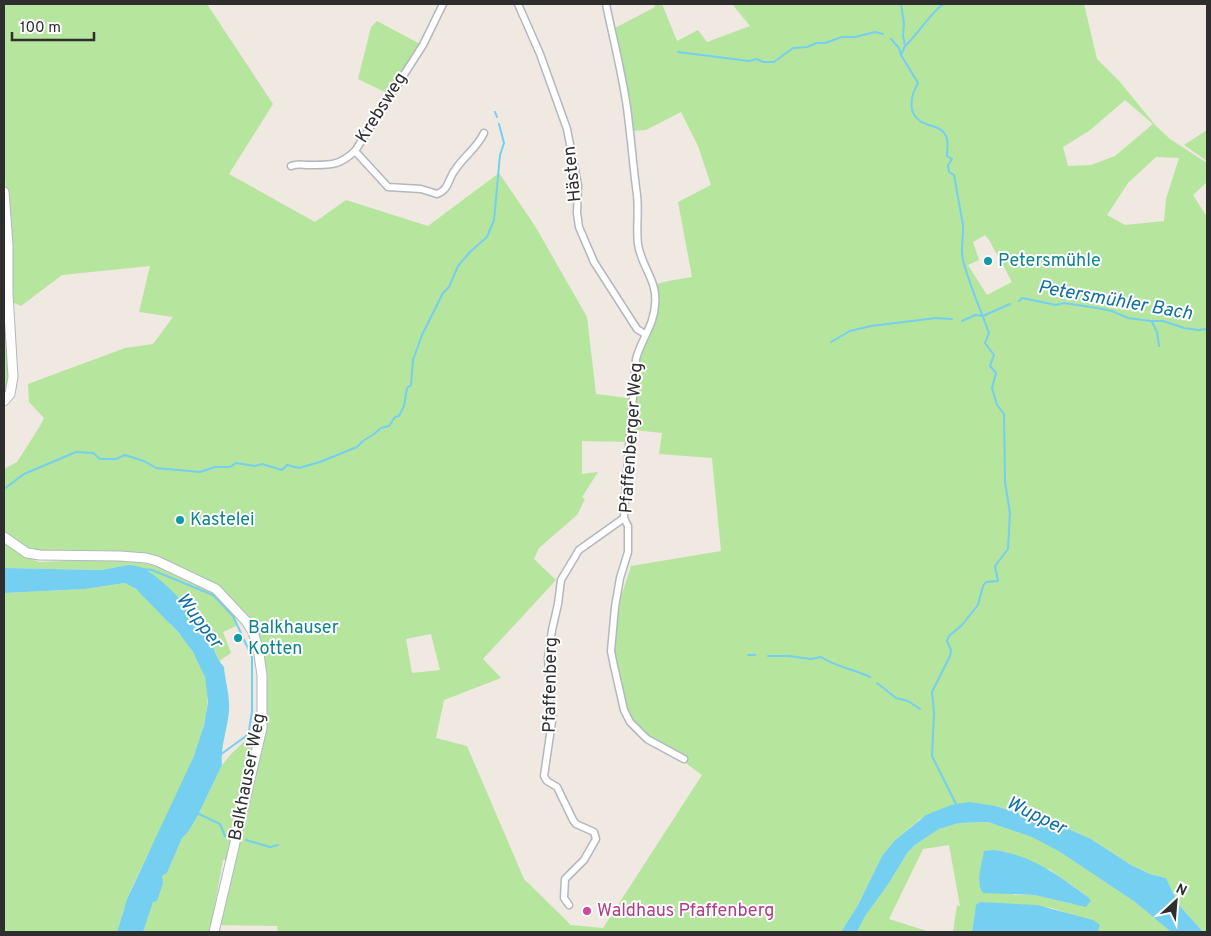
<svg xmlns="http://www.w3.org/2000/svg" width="1211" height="936" font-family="Overpass,sans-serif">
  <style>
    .green { fill: #b6e59e; fill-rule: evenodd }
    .water { fill: #75cff0 }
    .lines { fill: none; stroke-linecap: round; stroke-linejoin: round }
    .stream { stroke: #75cff0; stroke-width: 2 }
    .minor-casing { stroke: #b4b7c1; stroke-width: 9 }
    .secondary-casing { stroke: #b4b7c1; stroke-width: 11 }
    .minor { stroke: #fff; stroke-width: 6 }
    .secondary { stroke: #fff; stroke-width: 9 }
    .culture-dot { fill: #0f9aa8; stroke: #fff; stroke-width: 2 }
    .hotel-dot { fill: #d1479c; stroke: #fff; stroke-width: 2 }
    .labels { text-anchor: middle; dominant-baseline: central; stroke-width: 4; stroke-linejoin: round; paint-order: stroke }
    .street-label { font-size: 18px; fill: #2e2e2e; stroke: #fff }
    .culture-label { font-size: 18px; fill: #0d838f; stroke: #fff; text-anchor: start }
    .hotel-label { font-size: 18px; fill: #b23c85; stroke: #fff; text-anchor: start }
    .water-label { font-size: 19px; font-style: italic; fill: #0d6fa3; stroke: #fff }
  </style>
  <rect width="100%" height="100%" fill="#efe9e1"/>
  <g class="green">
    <path d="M4,4h203l66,100 -44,70 86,48 31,-22 82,26 71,-53 36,53 52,91 9,77 40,5 3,-37 19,-52 -1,-26 11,-3 24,-4 -14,-75 33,-17 -13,-39 -17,-34 -35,18 -13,1 -5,-38 -15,-64 42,-22 -1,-3h8l15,37 21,-11 9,12 43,-16 -18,-22h352l13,55 23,23 36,44 14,13 37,24v19l-14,13 14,22v715h-4l-24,-27 -13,-27 -16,-4 -19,-9 -40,-26 -29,-13 -25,-9 -41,-11 -59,5 -17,8 -26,22 -12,15 -24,49 -17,27h-563l-1,-6 -59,-1 47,-195 2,-32 -6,-60 -15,-25 -28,-25 -63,-30 -110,-6 -20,-3 -21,-16v-64l13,-7 23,-36 4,-8 -15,-16 -1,-18 97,-36 28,-4 20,-27 -34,-5 11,-46 -88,9 -41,31 -6,-3 -3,2 -8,-146zM1125,100l28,24 -38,32 -24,9 -23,1 -5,-19 26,-16zM1156,157l23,1 -13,41 -2,22 -39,4 -18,-10 21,-32zM985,235l4,5 23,42 -25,13 -19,-30 11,-5 -6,-18zM634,430l28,3 -3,21 53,4 9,93 -90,15 -10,31 -8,55 9,44 8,24 16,17 19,11 22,8 -4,5 19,14 -99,153 -32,-3 -47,-46 -57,-133 -31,-8 8,-38 57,-22 -18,-19 73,-79 -22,-21 5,-11 38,-33 8,-16 -3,-2 16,-25 -16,2v-33l50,1zM431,634l9,36 -28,3 -6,-34z"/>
    <path d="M377,21l43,23 -33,49 -29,-14 13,-52z"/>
    <path d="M1207,130v31l-23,-16z"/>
    <path d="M4,252l7,121 -2,16 -4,5z"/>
    <path d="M4,540l20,15 15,7 79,-3 34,6 45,17 17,9 21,22 1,13 -13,6 8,21 -12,8 -11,-28 -21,-27 -34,-30 -25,-11 -27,5 -97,-2z"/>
    <path d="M125,583c19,9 34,28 47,43 13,14 28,33 33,51 17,57 -57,167 -78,223 -4,10 -7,21 -10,32h-113v-339l81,-4z"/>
    <path d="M256,731l-29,129h-4l-13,72h-67l18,-56 6,-3 15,-35 6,-6 9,-15 25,-52 10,-12z"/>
    <path d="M988,822l45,15 27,15 75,50 36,30h-73l2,-7 -48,-17 -72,-6 -5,9 -3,21h-19l4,-27 3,1 -11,-61 -26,4 -34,70 41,13h-73l7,-16 23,-30 21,-34 7,-7 24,-16 20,-6zM1049,869l39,28 -15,7 -39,-9h-19l-36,-12 2,-13z"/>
  </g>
  <g class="water">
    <path d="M128,565c4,0 8,1 12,2 20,8 55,46 67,65 7,11 7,25 17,35 1,15 6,27 5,43 -1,18 -9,37 -7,55l-25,52 -9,15 -6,6 -15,35 -5,3 1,7 -6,18 -4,1 -10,30h-26l10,-33 67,-143 10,-31 4,-23 -3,-25 -12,-25 -15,-20 -42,-43 -11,-6 -40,6 -81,4v-25l97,2z"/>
    <path d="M969,802l27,4 66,20 29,13 40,26 19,9 16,4 13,27 24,27h-32l-36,-30 -75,-50 -28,-15 -44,-15 -29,1 -20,6 -24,16 -7,7 -21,34 -22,30 -8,16h-16l17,-27 24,-49 12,-15 32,-26 25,-10z"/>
    <path d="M994,850c40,6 62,24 94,47l3,4 -5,6 -52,-12 -51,-2c-8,-10 -1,-29 1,-42z"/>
    <path d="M980,902l57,3 56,15 7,5 -2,7h-126l4,-27z"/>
  </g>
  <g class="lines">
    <g class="stream">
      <path d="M901,4l3,20 -1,12 2,10 -4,9 17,28c-7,12 -11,29 2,38 9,6 21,4 26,15 3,6 1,14 1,20l5,3 -4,6 1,7 5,3c3,17 6,33 9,50 1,11 -3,23 0,35 6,24 17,48 26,73l-4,10 9,12 -4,11 6,7 -4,15 5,17 7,9 1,68 5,31 -2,36 -13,17 3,15 -12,1 -3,4 -5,19 -16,20 -13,11 -2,5 4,9 -1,6 -18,36 2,21 -2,43 24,48"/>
      <path d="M891,39l8,9 2,7"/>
      <path d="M905,46c14,-13 23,-30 38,-42"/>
      <path d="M678,52l71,9 8,-2 6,3h11l19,-14 14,-1 10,-4h8l17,-6h13l20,-5 8,2"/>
      <path d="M495,112l2,5"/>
      <path d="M1019,301l3,-3 34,7 8,-2 33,5 15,3 16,7 23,3h12l21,7 14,2 9,-1"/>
      <path d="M962,321l13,-6 8,1 27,-12"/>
      <path d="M1152,322l5,10 2,14"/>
      <path d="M831,342l19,-11 21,-5 65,-8 16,1"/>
      <path d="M4,489l20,-15 52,-22 17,1 7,6h16l9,-4 19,6 12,7 44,4 15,-5h15l6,-4 19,3 7,-2 20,6 5,-5 12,3 21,-6 37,-15 6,-6 11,-7 7,-6 8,-2 6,-9 4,-1 5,-10 3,-18 4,-3 2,-25 9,-25 21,-42 6,-6 9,-21 12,-14 17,-15 7,-17 6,-65 4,-12 -5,-19"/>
      <path d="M142,569l10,1 61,25 20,21 19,41v54l-3,20 -3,5 -26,19"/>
      <path d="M748,655h7"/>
      <path d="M768,656h21l22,3 10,-2c15,10 33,12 49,20"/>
      <path d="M877,683l19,15 12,3 12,8"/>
      <path d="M197,813l23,11 5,12 3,1"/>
      <path d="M246,840l24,7 8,-2"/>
    </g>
    <g class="minor-casing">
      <g id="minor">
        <path d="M518,4l22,50 27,75 11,56 -1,28 2,14 15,35 43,67 8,5"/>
        <path d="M606,4c7,34 16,69 21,104 4,29 6,58 10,87 2,16 -1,33 1,49 3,23 20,36 17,61 -1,20 -14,35 -19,54l-11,138 -1,21 4,8v26l-8,26 -5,29 -4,44 3,15 10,44 6,12 17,17 37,20"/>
        <path d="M355,151l33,36 33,2 16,5c12,-4 11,-15 18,-24 9,-14 22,-22 29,-37"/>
        <path d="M291,166c5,-2 10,-2 16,-1 21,0 31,2 48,-14l68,-106 20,-41"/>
        <path d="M569,905l-5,-7 1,-19 19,-19 12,-21 -2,-7 -18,-8 -3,-4 -16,-33 -10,-6 -3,-5 8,-55v-11l-3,-13 1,-15 -2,-24 4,-28 6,-26 3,-24 18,-30 45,-32"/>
      </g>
    </g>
    <g class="secondary-casing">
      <g id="secondary">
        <path d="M4,192l4,53v49l5,83 -3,17 -6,7"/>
        <path d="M4,537l23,16 13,2 80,1 26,2 11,3 59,28 30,32 7,11 5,16 4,27v53l-48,204"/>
      </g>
    </g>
    <use href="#minor" class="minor"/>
    <use href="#secondary" class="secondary"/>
  </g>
  <g class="culture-dot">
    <circle cx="988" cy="261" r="5"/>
    <circle cx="180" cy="520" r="5"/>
    <circle cx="238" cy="638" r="5"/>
  </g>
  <circle class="hotel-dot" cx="587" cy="911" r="5"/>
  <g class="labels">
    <g class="street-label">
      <text transform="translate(382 108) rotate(-58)">Krebsweg</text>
      <text transform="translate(573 174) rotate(-96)">Hästen</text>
      <text transform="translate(632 438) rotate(-86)">Pfaffenberger Weg</text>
      <text transform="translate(551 685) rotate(-89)">Pfaffenberg</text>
      <text transform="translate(248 777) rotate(-79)">Balkhauser Weg</text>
    </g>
    <g class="culture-label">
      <text x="998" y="261">Petersmühle</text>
      <text x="190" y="520">Kastelei</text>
      <text x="248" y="628">Balkhauser<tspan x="248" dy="21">Kotten</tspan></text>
    </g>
    <g class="hotel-label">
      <text x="597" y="911">Waldhaus Pfaffenberg</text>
    </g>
    <g class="water-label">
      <text transform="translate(1115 301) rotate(10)">Petersmühler Bach</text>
      <text transform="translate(199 621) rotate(53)">Wupper</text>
      <text transform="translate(1036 816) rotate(26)">Wupper</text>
    </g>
  </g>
  <rect width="1211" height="936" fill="none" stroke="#2e2e2e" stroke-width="10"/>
  <g transform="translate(1176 901) rotate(26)" stroke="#ffffff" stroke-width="4" paint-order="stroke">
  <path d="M0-4L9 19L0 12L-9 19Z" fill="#2e2e2e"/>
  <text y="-8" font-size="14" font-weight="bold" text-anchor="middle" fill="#2e2e2e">N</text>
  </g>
  <path d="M12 32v8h82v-8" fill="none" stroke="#2e2e2e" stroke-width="2.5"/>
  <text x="20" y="32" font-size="15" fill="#2e2e2e" stroke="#ffffff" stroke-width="4" paint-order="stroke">100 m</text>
</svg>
